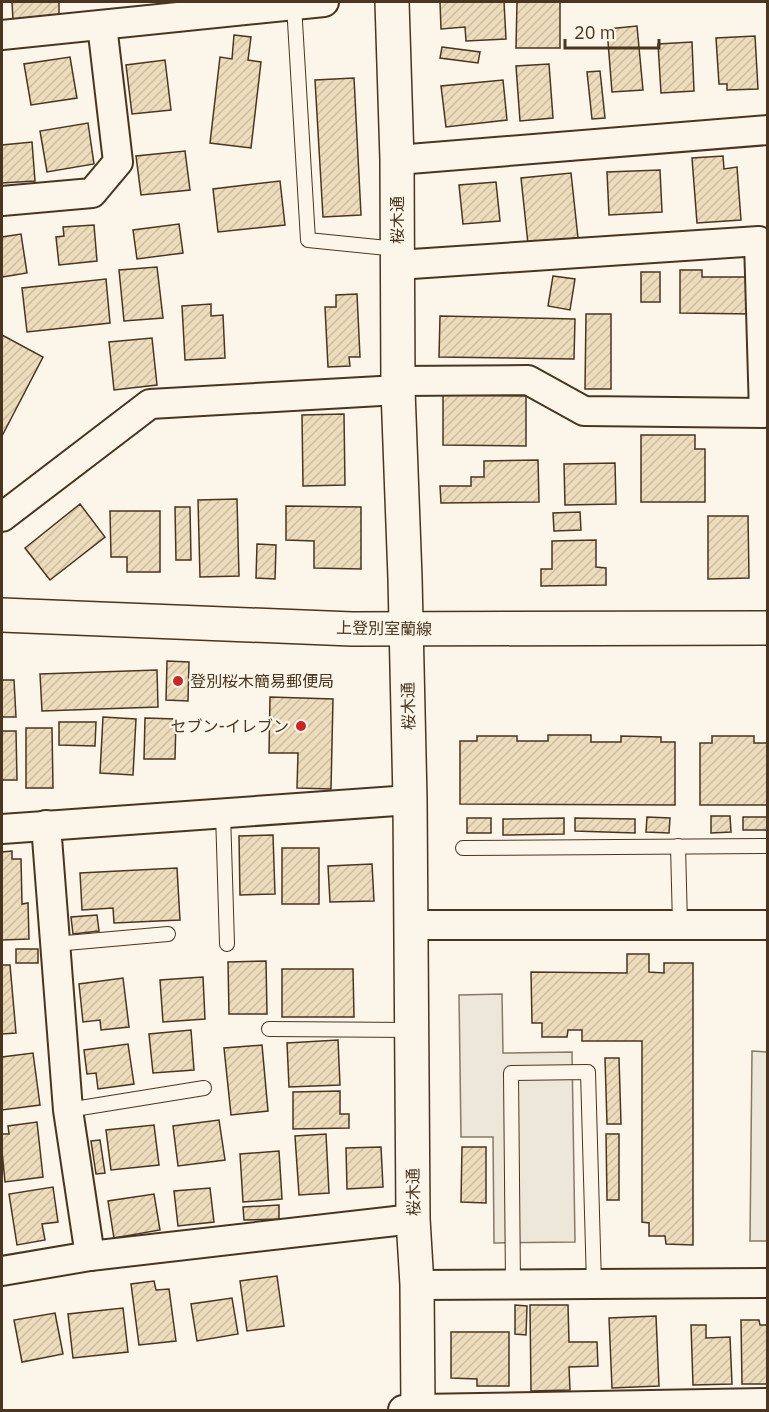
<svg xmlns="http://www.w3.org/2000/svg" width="769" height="1412" font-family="'IBM Plex Sans','Noto Sans JP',sans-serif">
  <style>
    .parking { fill: #ede7d9; stroke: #887966; stroke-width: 1.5 }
    .building { fill: url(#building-hatch); stroke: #4a3520; stroke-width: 1.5 }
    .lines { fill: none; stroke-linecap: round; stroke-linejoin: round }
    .lane-casing { stroke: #4a3520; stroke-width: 16 }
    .street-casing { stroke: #4a3520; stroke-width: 32 }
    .secondary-casing { stroke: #4a3520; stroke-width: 36 }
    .lane { stroke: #fbf6e9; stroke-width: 14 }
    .street { stroke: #fbf6e9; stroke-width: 28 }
    .secondary { stroke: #fbf6e9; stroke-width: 33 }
    .poi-dot { fill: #c62828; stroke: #fbf6e9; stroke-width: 2 }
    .labels { text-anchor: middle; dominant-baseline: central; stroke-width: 4.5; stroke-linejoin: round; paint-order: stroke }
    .street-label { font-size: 16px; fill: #4a3520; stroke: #fbf6e9 }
    .poi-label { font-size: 16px; fill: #4a3520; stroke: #fbf6e9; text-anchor: start }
  </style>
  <defs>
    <pattern id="building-hatch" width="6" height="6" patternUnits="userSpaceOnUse" patternTransform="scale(1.5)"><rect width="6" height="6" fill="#ecdcbc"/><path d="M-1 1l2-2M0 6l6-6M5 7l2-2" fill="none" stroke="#ccbda1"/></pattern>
  </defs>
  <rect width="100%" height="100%" fill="#fbf6e9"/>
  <g class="parking">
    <path d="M502,994l1,59 69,-1 3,190 -81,1 -1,-106h-32l-2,-142z"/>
    <path d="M752,1051l15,1v189h-17z"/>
  </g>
  <g class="building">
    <path d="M12,2h47v16l-46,2z"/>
    <path d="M440,2h64l2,37 -40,2 -1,-14 -24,2z"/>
    <path d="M517,2h43v46h-44z"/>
    <path d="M637,26l6,64 -31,2 -5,-63z"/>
    <path d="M234,35l17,2 -3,23 13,2 -10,86 -41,-5 10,-86 12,2z"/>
    <path d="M755,36l3,53 -31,1v-6h-8l-3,-46z"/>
    <path d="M692,42l2,49 -33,2 -3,-49z"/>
    <path d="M442,47l38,5 -2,11 -38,-5z"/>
    <path d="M70,57l7,41 -46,7 -7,-41z"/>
    <path d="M165,60l6,50 -39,4 -6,-49z"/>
    <path d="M549,64l4,54 -33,3 -4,-55z"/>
    <path d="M600,71l5,47 -13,1 -5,-47z"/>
    <path d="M354,78l7,137 -38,2 -8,-137z"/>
    <path d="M503,80l4,40 -61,7 -5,-41z"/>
    <path d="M88,123l6,41 -47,8 -7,-41z"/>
    <path d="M32,142l3,39 -33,2v-38z"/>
    <path d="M185,151l5,39 -49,5 -5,-39z"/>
    <path d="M723,156l1,13 13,-2 4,53 -44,3 -5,-65z"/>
    <path d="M660,170l2,42 -53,3 -2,-43z"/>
    <path d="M571,173l7,65 -50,6 -7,-66z"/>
    <path d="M280,181l5,44 -67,7 -5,-43z"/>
    <path d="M496,182l4,39 -37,3 -4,-39z"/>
    <path d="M179,224l4,29 -46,6 -4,-29z"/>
    <path d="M94,225l3,36 -38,4 -3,-28 8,-1 -1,-9z"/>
    <path d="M21,234l6,39 -25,4v-40z"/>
    <path d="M157,267l6,51 -39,3 -5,-51z"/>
    <path d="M680,270h22v7h52l-1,37 -73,-1z"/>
    <rect x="641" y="272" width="19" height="30"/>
    <path d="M553,276l22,3 -5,31 -22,-4z"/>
    <path d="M106,279l4,44 -83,9 -5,-44z"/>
    <path d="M357,294l3,63h-11l1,9 -22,1 -3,-60h11v-12z"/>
    <path d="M211,304v12l12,-1 2,43 -40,2 -3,-54z"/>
    <path d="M586,314h25v75h-26z"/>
    <path d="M440,316l135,3 -1,40 -135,-2z"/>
    <path d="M2,335l41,22 -41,79z"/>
    <path d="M152,338l5,47 -43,5 -5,-48z"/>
    <path d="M443,395l83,1v50l-83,-1z"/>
    <path d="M344,414l1,71 -42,1 -1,-71z"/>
    <path d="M641,435h54v14h10v53h-64z"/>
    <path d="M538,460l1,42 -98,1 -1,-17h31v-9h13v-16z"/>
    <path d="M615,463l1,41 -51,1 -1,-41z"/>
    <path d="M237,499l2,77 -39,1 -2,-77z"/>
    <path d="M80,504l25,33 -55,43 -25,-32z"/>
    <path d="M286,506l75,1v62l-47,-1v-27l-28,-1z"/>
    <path d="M175,507h15l1,53h-15z"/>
    <path d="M110,511h50v61h-33v-15h-16z"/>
    <path d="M580,512l1,18 -27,1 -1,-18z"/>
    <path d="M708,516h40l1,62 -41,1z"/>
    <path d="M596,540v27l10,1v17l-65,1v-17h11v-28z"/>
    <path d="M257,544l19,1 -1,34 -19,-1z"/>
    <path d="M167,661l22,1 -1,39 -22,-1z"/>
    <path d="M157,670l1,37 -116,4 -2,-37z"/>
    <path d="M2,680h12l2,37h-14z"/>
    <path d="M270,697l63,2 -2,90 -34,-1 1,-35h-29z"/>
    <path d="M103,717l33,2 -3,56 -33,-2z"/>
    <path d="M145,718l31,1 -1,40h-31z"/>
    <path d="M59,722h37l-1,24 -36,-1z"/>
    <path d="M26,728h26l1,60h-27z"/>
    <path d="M2,731h14l1,49h-15z"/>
    <path d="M548,735h43v7h30v-6l40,1v5h14v63l-215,-1v-63h17v-5h40v5h31z"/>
    <path d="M712,736h42v7h14v62h-68v-62h12z"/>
    <path d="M711,816h19l1,16 -20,1z"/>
    <path d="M647,817l23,1 -1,15 -23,-1z"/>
    <rect x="743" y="817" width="25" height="13"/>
    <rect x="467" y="818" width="24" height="15"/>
    <path d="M564,818v16l-61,1v-16z"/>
    <path d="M575,818l60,1v14l-60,-2z"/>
    <path d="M273,835l2,59 -35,1 -1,-59z"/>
    <rect x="282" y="848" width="37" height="56"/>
    <path d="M12,851v8h9l1,45 6,-1 1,36 -27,1v-88z"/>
    <path d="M372,864l2,37 -44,1 -2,-36z"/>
    <path d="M177,868l3,52 -66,3 -1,-15 -31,2 -2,-37z"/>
    <path d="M97,915l2,16 -26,3 -2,-17z"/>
    <rect x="16" y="949" width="22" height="14"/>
    <path d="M627,954h22v18l15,1v-10h29v282l-27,-1 -1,-8h-16v-13l-7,-1v-181h-60v-11h-14l-1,7h-25v-14h-10l-1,-51 96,1z"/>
    <path d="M266,961l1,53h-38l-1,-52z"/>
    <path d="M2,965h8l6,68 -14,1z"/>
    <path d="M282,969h71l1,48h-72z"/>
    <path d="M203,977l2,42 -42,3 -3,-42z"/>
    <path d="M123,978l6,49 -28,3 -1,-10 -17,2 -4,-38z"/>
    <path d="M191,1030l3,40 -41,3 -4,-39z"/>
    <path d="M338,1040l2,45 -51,2 -2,-44z"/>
    <path d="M128,1044l6,40 -36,5 -2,-16 -9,1 -3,-24z"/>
    <path d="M262,1045l6,66 -37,4 -7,-67z"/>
    <path d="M33,1053l7,52 -38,5v-53z"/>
    <path d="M605,1058h14l2,66h-14z"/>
    <path d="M340,1091v23h9v14l-56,1v-37z"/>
    <path d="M219,1120l6,40 -47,6 -5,-40z"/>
    <path d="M37,1122l6,55 -38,5 -3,-31v-17h7l-1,-8z"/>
    <path d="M154,1125l5,40 -48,5 -5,-40z"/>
    <path d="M326,1134l3,59 -30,2 -4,-59z"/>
    <path d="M606,1134h13v66h-12z"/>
    <path d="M100,1140l5,33 -9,1 -5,-33z"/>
    <path d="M381,1147l2,40 -36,2 -1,-41z"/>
    <path d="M462,1147h24v56l-25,-1z"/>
    <path d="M279,1151l3,48 -39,3 -3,-48z"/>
    <path d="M53,1187l5,35 -16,2 3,16 -28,5 -8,-51z"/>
    <path d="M210,1188l4,34 -36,4 -4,-35z"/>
    <path d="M154,1194l6,36 -46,8 -6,-37z"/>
    <path d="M279,1205v14l-35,1 -1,-13z"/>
    <path d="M277,1276l7,50 -37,5 -7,-50z"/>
    <path d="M154,1281l2,9 13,-1 7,52 -37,4 -8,-61z"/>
    <path d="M232,1298l6,36 -41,7 -6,-37z"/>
    <path d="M515,1305l12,1 -1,29 -11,-1z"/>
    <path d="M530,1305h38l1,37h28l1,24 -29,1 1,23 -39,1z"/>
    <path d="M123,1308l5,44 -55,6 -5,-44z"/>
    <path d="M55,1313l8,41 -41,8 -8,-42z"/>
    <path d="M656,1316l3,70 -47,2 -3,-70z"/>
    <path d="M741,1320h18l1,5h8v59h-26z"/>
    <path d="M691,1325h15v13l24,-1 2,47 -39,1z"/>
    <path d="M451,1332h58v54h-32v-7l-26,-1z"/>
  </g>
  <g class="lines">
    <g class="lane-casing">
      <g id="lane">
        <path d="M294,5l14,235 89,9"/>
        <path d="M223,813l4,131"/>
        <path d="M678,846l2,79"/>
        <path d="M463,848l305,-2"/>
        <path d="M55,944l113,-10"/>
        <path d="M269,1029l143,1"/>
        <path d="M68,1110l136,-22"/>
        <path d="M513,1285l-2,-212 77,-1 6,212"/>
      </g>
    </g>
    <g class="street-casing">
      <g id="street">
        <path d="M2,35l322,-33"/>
        <path d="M397,160l371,-30"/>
        <path d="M2,201l90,-8 26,-31 -16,-137"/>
        <path d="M397,265l362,-24 5,172 -180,-2 -56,-31 -130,1"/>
        <path d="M2,517l148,-113 248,-14"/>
        <path d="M46,825l22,285 22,146"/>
        <path d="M2,829l408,-29"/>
        <path d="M411,925h357"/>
        <path d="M2,1271l88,-15 323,-37"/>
        <path d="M417,1285l351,-2"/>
        <path d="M403,1410l15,-1 350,-6"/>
      </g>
    </g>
    <g class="secondary-casing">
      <g id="secondary">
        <path d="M392,2l5,158 1,230 7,188 5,222 3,419 4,66 1,125"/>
        <path d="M2,615l350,14 416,-1"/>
      </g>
    </g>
    <use href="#lane" class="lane"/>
    <use href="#street" class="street"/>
    <use href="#secondary" class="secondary"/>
  </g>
  <g class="poi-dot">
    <circle cx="178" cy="681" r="6"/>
    <circle cx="301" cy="726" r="6"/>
  </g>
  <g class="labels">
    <g class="street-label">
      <text transform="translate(397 220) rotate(-90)">桜木通</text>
      <text transform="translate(384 628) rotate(1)">上登別室蘭線</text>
      <text transform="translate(408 706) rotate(-91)">桜木通</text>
      <text transform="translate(413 1192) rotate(-91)">桜木通</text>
    </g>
    <g class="poi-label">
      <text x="190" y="681">登別桜木簡易郵便局</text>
      <text x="289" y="726" text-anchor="end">セブン-イレブン</text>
    </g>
  </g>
  <rect width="769" height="1412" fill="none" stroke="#4a3520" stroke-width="6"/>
  <path d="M565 39v9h94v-9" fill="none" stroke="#4a3520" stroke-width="3"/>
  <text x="574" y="39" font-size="18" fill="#4a3520" stroke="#fbf6e9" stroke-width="4.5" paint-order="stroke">20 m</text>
</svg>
